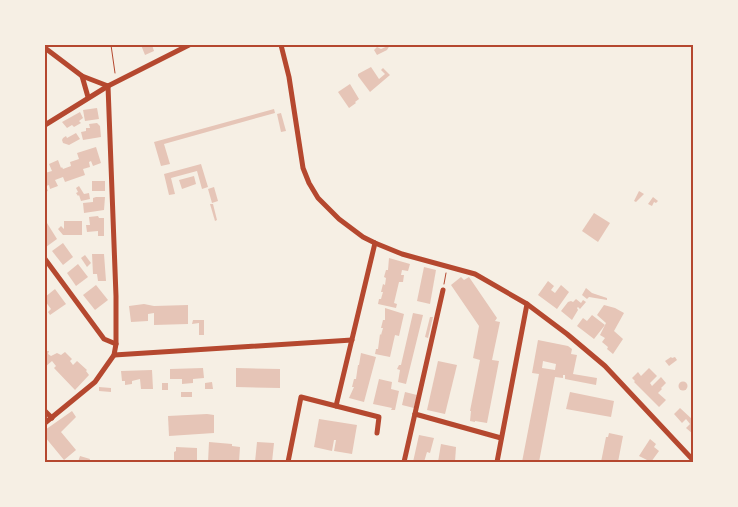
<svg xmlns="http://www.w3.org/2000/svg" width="738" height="507" font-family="Merriweather,serif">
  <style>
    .building { fill: #e6c5b7; fill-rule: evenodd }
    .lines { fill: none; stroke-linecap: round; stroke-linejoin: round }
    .path { stroke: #b5482f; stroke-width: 1 }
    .minor { stroke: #b5482f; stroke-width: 5 }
    .neatline { fill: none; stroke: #b5482f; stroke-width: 2 }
  </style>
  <rect width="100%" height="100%" fill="#f6efe4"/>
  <g class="building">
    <path d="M141,45h11l2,6 -9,4z"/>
    <path d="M390,45l-3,5 -10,5 -3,-5 3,-3 4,2z"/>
    <path d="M371,67l8,12 6,-5 -4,-4 2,-2 7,7 -20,17 -12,-16v-2z"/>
    <path d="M350,84l9,15 -4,3 1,1 -7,5 -11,-16z"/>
    <path d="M97,108l2,11 -14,2 -2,-11z"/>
    <path d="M274,109l1,4 -111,31 6,20 -9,2 -7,-24z"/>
    <path d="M80,112l3,6 -4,3 2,2 -7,4 -2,-2 -5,3 -5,-6z"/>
    <path d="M281,113l5,18 -5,1 -4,-18z"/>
    <path d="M97,123l3,3 1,11 -18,3 -2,-8 5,-1v-3h4l-1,-4z"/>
    <path d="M76,133l4,6 -11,6 -6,-2 -1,-3 1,-2 3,-2 1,2z"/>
    <path d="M96,147l5,16 -8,3 -2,-5 -2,1 1,5 -7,2 2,6 -20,7 -2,-5 -8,3 3,6 -8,3 -1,-4 -3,1 2,5 -3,1v-19l7,-2 -3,-7 9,-4 3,8 1,-1 1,2 8,-3 -1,-4 9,-3 -2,-6z"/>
    <path d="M201,164l7,23 -6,2 -5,-18 -26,7 4,16 -6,1 -5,-21z"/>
    <path d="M194,176l2,8 -14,5 -3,-9z"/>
    <rect x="92" y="181" width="13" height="10"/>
    <path d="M79,186l5,8 5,-1 1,6 -9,2 -2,-6 -1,1 -2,-3 2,-1 -2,-4z"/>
    <path d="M214,187l4,14 -6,2 -4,-14z"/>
    <path d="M639,191l5,3 -8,8 -2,-1z"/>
    <path d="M105,197l-1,13 -20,3 -1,-10 10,-1v-4l3,-1z"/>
    <path d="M653,197l5,4 -2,2 -2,-1 -2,4 -4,-2z"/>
    <path d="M210,204h3l4,16 -2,1z"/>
    <path d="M594,213l16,10 -12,19 -16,-11z"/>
    <path d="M98,216l1,2h5v18h-6v-5l-11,1 -1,-7h4l-1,-8z"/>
    <path d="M64,221h18v14h-19l-5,-6 3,-3 3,3z"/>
    <path d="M47,223l10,16 -11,8 -1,-22z"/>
    <path d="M63,243l10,14 -10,8 -11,-14z"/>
    <path d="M92,254h12l2,27h-8l-1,-7h-4z"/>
    <path d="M85,255l6,8 -4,4 -6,-9z"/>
    <path d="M389,258l21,6 -2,7 -6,-1 -1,5h3l-1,7h-4l-5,21 3,1 -1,4 -18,-4 1,-5h2l2,-7h-2l2,-8 2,1 1,-7 -2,-1 2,-7h2z"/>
    <path d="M78,264l10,13 -12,9 -9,-13z"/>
    <path d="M424,267l12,3 -6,34 -13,-3z"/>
    <path d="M461,277l3,3 5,-3 28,41 -2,3 5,1 -8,38 7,1 -12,62 -12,-2v1l-5,-1 1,-10h-1l10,-51 -7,-2 6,-32 -28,-41z"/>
    <path d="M548,281l6,5 -3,4 4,3 6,-8 8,7 -12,17 -19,-14z"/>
    <path d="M96,285l12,15 -13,10 -12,-15z"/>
    <path d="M586,288l6,5 15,5v2l-18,-3 -2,2 -5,-4z"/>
    <path d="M55,289l11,15 -16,11 -2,-3 3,-3 -6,-8v-4z"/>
    <path d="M576,299l5,4 2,-3 3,2 -6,7 -2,-2 -1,1 1,2 -6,10 -11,-9 7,-9 3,-1 2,1z"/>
    <path d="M144,304l10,2 34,-1v19l-34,1v-12l-6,1v7l-17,1 -2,-16z"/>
    <path d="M604,305l11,3 9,5 -10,18 9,8 -10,15 -6,-5 1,-2 -6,-5 3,-4 -5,-3 6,-12 -9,-8z"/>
    <path d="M385,308l19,6 -5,22 -4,-1 -5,22 -15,-3 1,-5h2l2,-15 1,1 2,-7h-2l2,-8h2z"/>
    <path d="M413,313l10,2 -17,69 -8,-2 2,-12 -3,-1 2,-4h2z"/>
    <path d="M592,315l13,10 -11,14 -17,-13 6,-8 4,3z"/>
    <path d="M430,317h3l-5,21 -3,-1z"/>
    <path d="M193,320h11v15h-5v-12l-7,1z"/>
    <path d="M538,340l30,6 4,3 -1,5 6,1 -4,19 24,4 -1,7 -31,-6v-4h-2v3l-8,-1 -16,85h-17l17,-88 -7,-1zM543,361l13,3 -1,6 -13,-2z"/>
    <path d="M45,351h4l-1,3 3,2 6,-3 4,2 4,-3 7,7 -2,2 3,4 4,-4 10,9 -1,1 3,4 -14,15 -21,-22 2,-2 -4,-5 -7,6z"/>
    <path d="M361,353l15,4 -12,45 -15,-4 5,-11h-2l2,-8h2l2,-14h1z"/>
    <path d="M671,357l1,1 3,-1 2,3 -8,6 -4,-5z"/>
    <path d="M438,361l19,4 -12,49 -18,-4z"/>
    <path d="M203,368l1,10 -11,1v4l-11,1v-5h-12v-10z"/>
    <path d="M236,368l44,1v19l-44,-1z"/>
    <path d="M649,368l8,8 -7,7 2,3 9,-9 5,6 -5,5 1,1 -4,4 8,7 -7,7 -25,-25 1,-1 -3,-3 6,-6 3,4z"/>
    <path d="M152,370l1,19h-12l-1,-10 -8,2v3l-7,1v-4h-3l-1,-10z"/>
    <path d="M379,379l13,3 -1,7 8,2 -4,19h-4l1,-2 -19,-4z"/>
    <circle cx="683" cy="386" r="4.5"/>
    <path d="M212,382l1,7h-8v-6z"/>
    <rect x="162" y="383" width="6" height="7"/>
    <path d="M99,387l12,1v4l-12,-1z"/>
    <rect x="181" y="392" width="11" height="5"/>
    <path d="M405,392l12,3 -3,13 -12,-3z"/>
    <path d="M570,392l44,9 -3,16 -45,-8z"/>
    <path d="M680,408l13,12v14l-7,-6 4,-4 -4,-5 -4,4 -8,-9z"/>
    <path d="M72,411l4,6 -15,15 15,18 -12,10 -19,-23v-7z"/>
    <path d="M207,414l7,1v18l-45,3 -1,-20z"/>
    <path d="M319,419l38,6 -5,29 -18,-3 2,-11h-2l-2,11 -18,-4z"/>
    <path d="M609,433l14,3 -5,26h-17l5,-25h2z"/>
    <path d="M419,435l15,3 -4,15 -3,-1 -3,10h-11z"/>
    <path d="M650,439l6,5 -2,3 5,4 -8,11 -12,-6z"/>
    <path d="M209,442l23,2v2l8,1 -1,15h-31z"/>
    <path d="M257,442l17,1 -2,19h-17z"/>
    <path d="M441,444l15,3 -1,15h-17z"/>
    <path d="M176,447l21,1v14h-23v-10l2,-1z"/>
    <path d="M80,456l10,3 -1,3h-11z"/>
  </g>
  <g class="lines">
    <g class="path">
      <path d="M111,45l4,28"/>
      <path d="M444,284l2,-11"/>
    </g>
    <g class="minor">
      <path d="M281,45l8,32 14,91 6,15 9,15 21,21 24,18 12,6 27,11 73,20 52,30 40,30 38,32 88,94"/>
      <path d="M45,48l37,28 26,10"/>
      <path d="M82,76l6,21"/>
      <path d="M45,125l63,-39 81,-41"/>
      <path d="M45,259l59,80 12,5"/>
      <path d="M114,355l238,-15"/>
      <path d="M336,406l39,-163"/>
      <path d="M45,411l7,7"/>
      <path d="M415,414l86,24"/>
      <path d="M45,423l50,-41 19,-27 2,-11v-48l-8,-210"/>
      <path d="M288,462l13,-65 78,20 -2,16"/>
      <path d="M404,462l39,-172"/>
      <path d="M497,462l30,-158"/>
    </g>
  </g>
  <rect width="738" height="507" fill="none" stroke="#f6efe4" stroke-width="92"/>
  <rect x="46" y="46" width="646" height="415" class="neatline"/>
</svg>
